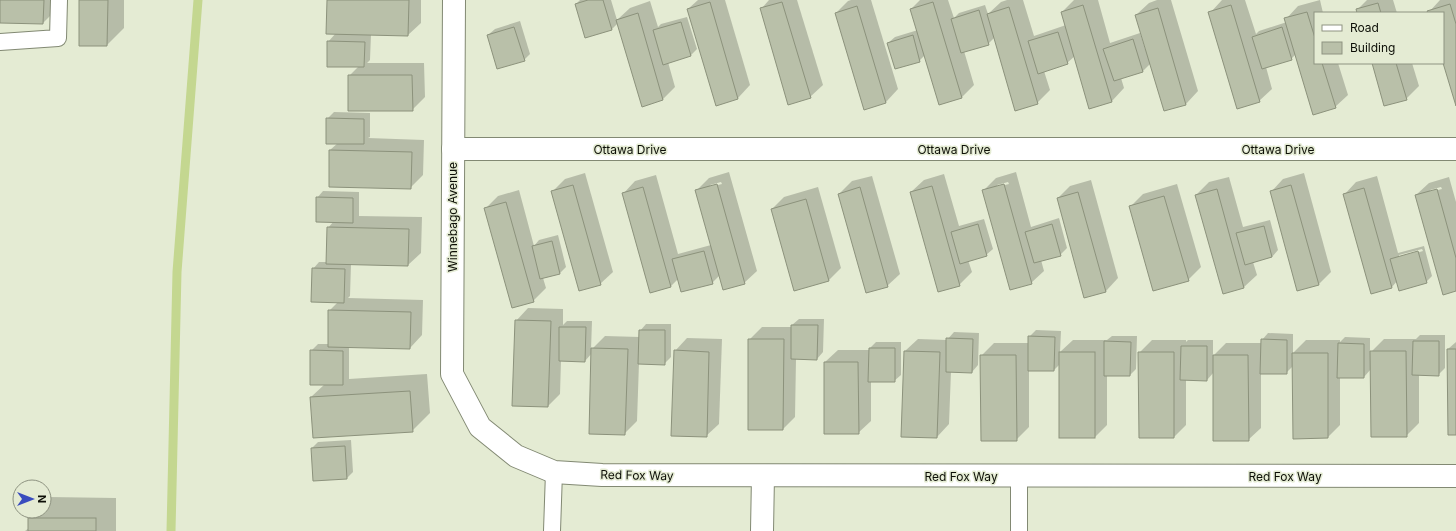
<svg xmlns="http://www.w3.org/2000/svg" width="1456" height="531" font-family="Inter,sans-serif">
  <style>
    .shadow { fill: #0003; fill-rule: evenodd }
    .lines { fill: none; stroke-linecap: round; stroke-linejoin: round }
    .stream { stroke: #c4d790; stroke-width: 9 }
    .building { fill: #b9c0a9; stroke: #8c927c }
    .lane-casing { stroke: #828973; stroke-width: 18 }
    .street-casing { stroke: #828973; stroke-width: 24 }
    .lane { stroke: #fff; stroke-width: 16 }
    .street { stroke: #fff; stroke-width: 22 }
    .labels { text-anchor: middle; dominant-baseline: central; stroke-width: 3; stroke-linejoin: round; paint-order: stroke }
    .street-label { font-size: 12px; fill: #0d0f07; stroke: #e4ebd3 }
  </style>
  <rect width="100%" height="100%" fill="#e4ebd3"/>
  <g class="shadow">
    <path d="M0,0h60v6l-17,17 -43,-1z"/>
    <path d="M80,0h44v28l-17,17z"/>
    <path d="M328,0h93v23l-13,12 -37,-1 -1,26 -3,3h57l1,34 -13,13 -63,-34 10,-10 -31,-24 8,-9z"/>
    <path d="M580,0h31l6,20 13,-12 20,-7 8,26 3,-3 26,-7 10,32 -7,7 -22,6 7,25 -12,12 -45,-76 -6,6 -36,-25z"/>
    <path d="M698,0h27l25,85 -12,13 -21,6 -29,-95z"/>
    <path d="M769,0h28l26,85 -13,12 -49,-88z"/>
    <path d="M851,0h20l27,89 -12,13 -22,6 -28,-95 12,-12z"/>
    <path d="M920,0h28l6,18 5,-5 26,-8 3,9 13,-12 6,-2h16l11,36 32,-11 -4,-13 12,-12h24l12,43 30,-10 5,16h1l-10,-34 13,-12 8,-3h14l27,91 -12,13 -21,6 -14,-47 -8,8 -22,7 3,10 -12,13 -37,-45 -8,7 -23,8 6,19 -13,13 -42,-66 -7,7 -24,7 10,34 -13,13 -36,-43 -6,6 -31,-18 7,-6 23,-7 -7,-21z"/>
    <path d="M1222,0h23l11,34 3,-3 28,-9 -1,-3 12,-13 22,-6 3,13h-8v50h23l10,32 -13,12 -39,-53 -5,5 -25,8 6,22 -13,12 -49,-88z"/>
    <path d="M1367,0h26l4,13h-39l-1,-3z"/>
    <path d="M1440,0h16v103l-13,-43v-47h-14v-1z"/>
    <path d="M520,21l10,33 -6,6 -36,-25 7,-6z"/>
    <path d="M1373,63h39l7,23 -13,13z"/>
    <path d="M334,112l36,1v24l-2,1 56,2 -1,35 -13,13 -80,-38 8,-7 -11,-24z"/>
    <path d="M729,172l28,99 -13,12 -24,-8 -8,8 -34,-4 -7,7 -21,6 -27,-98 12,-13 21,-6 22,79 33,-9 -15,-54 13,-13zM721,182l1,2 -12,3v-2z"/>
    <path d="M1016,172l15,55 28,-9 8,30 -7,7 -19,5 3,11 -13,12 -48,-92 13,-13zM1008,182l1,2 -12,3v-2z"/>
    <path d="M585,173l28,99 -13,12 -48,-92 13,-13z"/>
    <path d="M1304,173l27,99 -12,12 -48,-92 12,-13z"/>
    <path d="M944,174l15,52 25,-7 9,30 -7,6 -18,5 4,12 -13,13 -48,-93 13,-12z"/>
    <path d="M872,176l28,98 -13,12 -48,-92 13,-13z"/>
    <path d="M1377,176l21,77 26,-7 8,30 -6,6 -29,-1 -5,6 -21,6 -27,-98 12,-13zM1422,249l1,2 -24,7v-3z"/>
    <path d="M1229,177l14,50 27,-7 8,30 -6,7 -19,5 4,13 -13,12 -20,6 -28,-98 13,-13z"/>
    <path d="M1449,177l7,25v88l-40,-95 13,-12zM1441,187l1,2 -12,3v-2z"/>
    <path d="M1091,180l27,98 -12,13 -21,5 -27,-98 12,-12z"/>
    <path d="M1177,184l24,83 -13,13 -57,-74 12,-12z"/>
    <path d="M818,187l23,81 -12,12 -34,10 -23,-81 12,-12z"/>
    <path d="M519,190l15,56 5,-6 19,-5 8,32 -6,6 -17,5 3,10 -13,13 -48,-92 13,-13z"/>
    <path d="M323,191l36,1v24l63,1 -1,36 -13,12 -57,-1 -1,32 -2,2 75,2 -1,35 -12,13 -61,-1v32l78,-5 3,39 -18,18 -101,-34 14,-13 -14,-33 7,-7h11v-33l9,-9 -25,-33 6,-7h8l1,-34 6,-7 -17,-23z"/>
    <path d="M528,308l35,1v16l4,-4h25l-1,29 14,-14 35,1v-6l6,-7h25v33l-7,7 -25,-1 -2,58 -13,13 -32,-81 -7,8 -24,-1 -1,34 -12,12 -32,-85z"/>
    <path d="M799,319h25l-1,33 -6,7h-21l-1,58 -12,12 -34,-89 13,-13h30v-2z"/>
    <path d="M1036,330l25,1 -1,21 13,-12h34l5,-4h25l-1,33 -6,6h-23v50l-12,12 -35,-73 -6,6h-25v57l-13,13 -35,-84 13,-13h35v-6z"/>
    <path d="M954,332l25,1 -1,32 -6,7 -21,-1 -2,53 -12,13 -32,-86 13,-12 29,1z"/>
    <path d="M1268,333l25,1v19l13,-13h34v2l5,-5 25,1v15l14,-14h32l4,-4h25v33l-7,7 -19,-1v49l-13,13 -35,-67 -7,8h-24v48l-12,12 -35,-71 -7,7h-25v55l-13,12 -34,-68 -7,8 -21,-1v46l-12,12 -35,-84 13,-13h34v2l2,-2h25v16l13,-13h36v-3z"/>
    <path d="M687,338l35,1 -3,85 -13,12 -31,-85z"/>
    <path d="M876,342h25v33l-7,6h-23v40l-13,12 -33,-71 13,-12h32v-2z"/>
    <path d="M1456,342v92l-8,-85z"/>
    <path d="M351,440l2,32 -6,6 -35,-30 6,-6z"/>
    <path d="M49,497l67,1v33h-91l4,-3v-10l7,-7h8v-8z"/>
  </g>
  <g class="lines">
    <path class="stream" d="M171,531l6,-259 21,-272"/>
  </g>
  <g class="building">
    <path d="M0,0h44l-1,24 -43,-1z"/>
    <path d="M79,0h29l-1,46h-28z"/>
    <path d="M327,0h82l-1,36 -82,-2z"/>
    <path d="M588,0h15l9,30 -27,8 -10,-34z"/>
    <path d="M710,2l28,97 -22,7 -29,-97z"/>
    <path d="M782,2l29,96 -23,7 -28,-97z"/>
    <path d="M933,2l29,96 -23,7 -29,-96z"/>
    <path d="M1378,3l3,10h-24l-1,-4z"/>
    <path d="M1450,4l6,20v82l-13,-43v-50h-15l-1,-2z"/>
    <path d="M1083,5l29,97 -23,7 -28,-97z"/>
    <path d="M1231,5l29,97 -23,7 -29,-97z"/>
    <path d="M857,6l29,97 -22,7 -29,-97z"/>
    <path d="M1009,7l29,97 -23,7 -28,-97z"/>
    <path d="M1158,8l28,97 -22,6 -29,-96z"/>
    <path d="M979,10l10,35 -28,8 -10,-34z"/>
    <path d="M1307,12l8,26v25h7l14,45 -23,7 -29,-97z"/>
    <path d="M638,13l25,87 -21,7 -26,-87z"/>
    <path d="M681,22l10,34 -28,9 -10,-35z"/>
    <path d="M514,27l11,34 -28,8 -10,-34z"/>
    <path d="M1282,27l10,33 -30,9 -10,-32z"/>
    <path d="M1058,32l10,32 -30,10 -10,-33z"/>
    <path d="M913,35l7,27 -25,7 -8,-26z"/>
    <path d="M1133,39l10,33 -29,9 -11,-32z"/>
    <path d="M327,41l38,1 -1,25h-37z"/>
    <path d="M1372,63h24l11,37 -23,6z"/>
    <path d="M348,75h64l1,36h-65z"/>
    <path d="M326,118l38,1v25h-38z"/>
    <path d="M329,150l83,2 -1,37 -82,-2z"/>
    <path d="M717,184l28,100 -22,6 -28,-100z"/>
    <path d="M1004,184l28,100 -22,6 -28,-100z"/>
    <path d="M573,185l28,100 -22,6 -28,-100z"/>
    <path d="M1291,185l28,100 -22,6 -27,-100z"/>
    <path d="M932,186l28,100 -22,6 -28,-100z"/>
    <path d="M643,187l28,100 -21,6 -28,-100z"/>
    <path d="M860,187l28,100 -22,6 -28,-99z"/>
    <path d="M1364,188l28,100 -21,6 -28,-100z"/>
    <path d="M1217,189l27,99 -21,6 -28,-99z"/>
    <path d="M1437,189l19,69v33l-13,4 -28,-100z"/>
    <path d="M1078,192l28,100 -22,6 -27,-100z"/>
    <path d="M1164,196l25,85 -36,10 -24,-85z"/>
    <path d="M316,197l37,1v25l-37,-1z"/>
    <path d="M806,199l23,82 -35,10 -23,-82z"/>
    <path d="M506,202l28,100 -22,6 -28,-100z"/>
    <path d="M978,224l9,32 -27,8 -9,-32z"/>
    <path d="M1052,224l9,32 -27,7 -9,-31z"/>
    <path d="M1264,226l8,31 -27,8 -9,-32z"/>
    <path d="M327,227l82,2 -1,37 -82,-2z"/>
    <path d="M552,241l8,33 -20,5 -8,-33z"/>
    <path d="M704,251l9,33 -32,8 -9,-33z"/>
    <path d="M1418,251l9,32 -28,8 -9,-32z"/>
    <path d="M312,268l33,1 -1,34 -33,-1z"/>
    <path d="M328,310l83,2 -1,37 -82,-2z"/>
    <path d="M515,320l36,1 -3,86 -36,-1z"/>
    <path d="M791,325h27l-1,35 -26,-1z"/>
    <path d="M559,327h27l-1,35 -26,-1z"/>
    <path d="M639,330h26v35l-27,-1z"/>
    <path d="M1028,336l27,1 -1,34h-26z"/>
    <path d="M946,338l27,1 -1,34 -26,-1z"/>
    <path d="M748,339h36l-1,91h-35z"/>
    <path d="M1261,339l26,1v34h-27z"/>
    <path d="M1104,341l27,1 -1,34h-26z"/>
    <path d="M1413,341h26v35l-27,-1z"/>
    <path d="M1338,343l26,1v34h-27z"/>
    <path d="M1181,346h26v35l-27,-1z"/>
    <path d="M591,348l37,1 -3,86 -36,-1z"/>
    <path d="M869,348h26v34h-27z"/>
    <path d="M1447,349h9v86h-8z"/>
    <path d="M310,350l33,1v34h-33z"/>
    <path d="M674,350l35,2 -2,85 -36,-1z"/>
    <path d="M904,351l36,1 -3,86 -36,-1z"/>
    <path d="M1370,351h36l1,86h-36z"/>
    <rect x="1059" y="352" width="36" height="86"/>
    <path d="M1138,352h36v86h-35z"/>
    <path d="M1292,353h36v85l-35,1z"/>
    <path d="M980,355h36l1,86h-36z"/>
    <path d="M1213,355h35l1,86h-36z"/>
    <path d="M824,362h34l1,72h-35z"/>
    <path d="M410,391l3,41 -100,6 -3,-41z"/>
    <path d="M345,446l2,33 -34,2 -2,-33z"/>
    <rect x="28" y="518" width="68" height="13"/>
  </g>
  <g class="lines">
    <g class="lane-casing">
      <g id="lane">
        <path d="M0,42l58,-4 1,-38"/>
        <path d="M1019,476v55"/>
        <path d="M552,531l2,-59"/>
      </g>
    </g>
    <g class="street-casing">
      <g id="street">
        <path d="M454,0l-2,374 28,53 36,29 38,16 48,3 854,1"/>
        <path d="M453,149h1003"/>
        <path d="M762,531l1,-55"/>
      </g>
    </g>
    <use href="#lane" class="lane"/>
    <use href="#street" class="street"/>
  </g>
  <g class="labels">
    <g class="street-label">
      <text x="630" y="149">Ottawa Drive</text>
      <text x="954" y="149">Ottawa Drive</text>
      <text x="1278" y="149">Ottawa Drive</text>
      <text transform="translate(452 217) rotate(-90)">Winnebago Avenue</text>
      <text transform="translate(637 475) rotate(1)">Red Fox Way</text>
      <text x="961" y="476">Red Fox Way</text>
      <text x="1285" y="476">Red Fox Way</text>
    </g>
  </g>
  <rect x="1314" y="12" width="130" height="52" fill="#e4ebd3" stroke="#8e9381"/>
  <rect x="1322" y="25" width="20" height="6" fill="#ffffff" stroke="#8e9381"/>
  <text x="1350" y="32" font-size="12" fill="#0d0f07">Road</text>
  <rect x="1322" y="42" width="20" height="12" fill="#b9c0a9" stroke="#8e9381"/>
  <text x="1350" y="52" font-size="12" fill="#0d0f07">Building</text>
  <g transform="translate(32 499) rotate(90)"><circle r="19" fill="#e4ebd3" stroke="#8e9381"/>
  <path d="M0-3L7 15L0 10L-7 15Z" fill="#394cbe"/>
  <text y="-6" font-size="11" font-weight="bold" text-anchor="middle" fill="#0d0f07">N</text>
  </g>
</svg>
